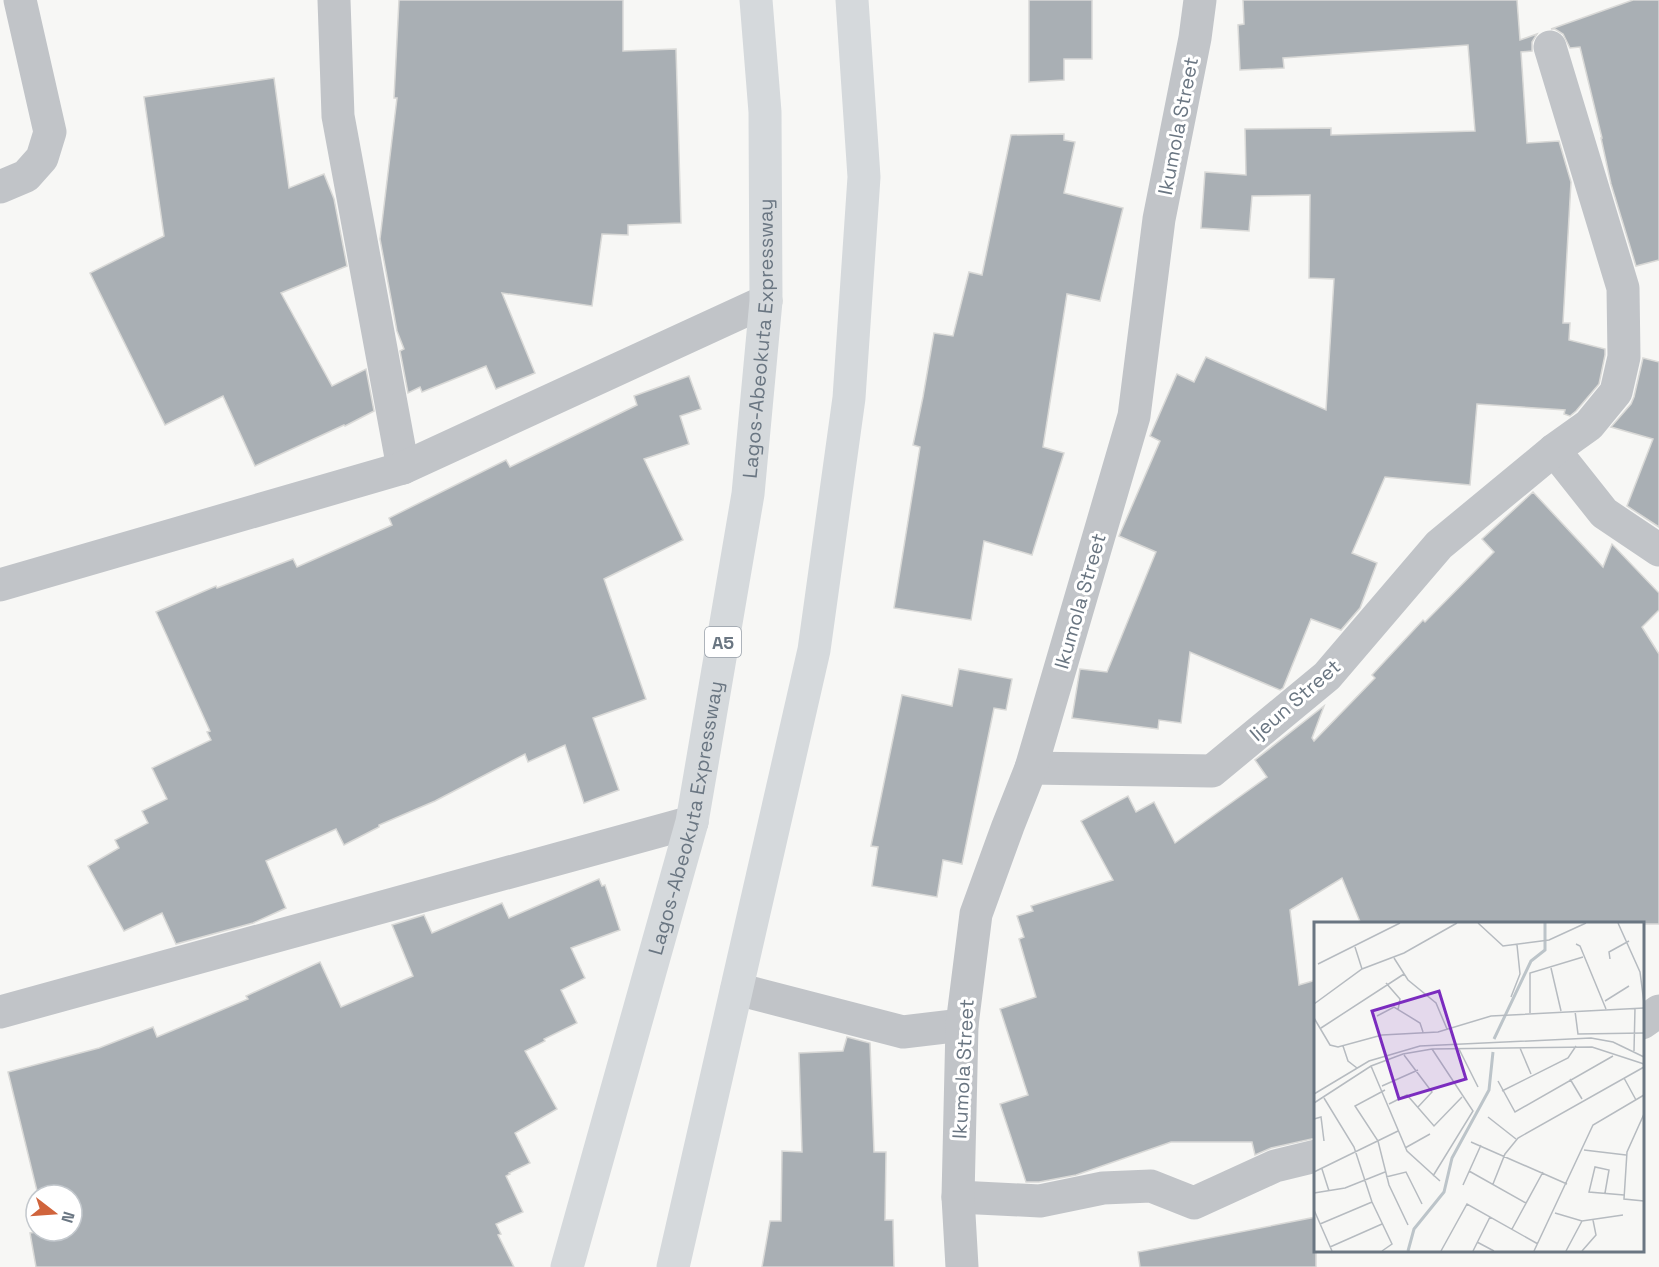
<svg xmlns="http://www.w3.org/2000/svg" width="1659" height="1267" font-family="'Space Grotesk',sans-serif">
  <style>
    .building { fill: #a9afb4; stroke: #d9d9d7; stroke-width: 1.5 }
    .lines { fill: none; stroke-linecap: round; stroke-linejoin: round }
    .minor { stroke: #c1c4c8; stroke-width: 33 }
    .highway { stroke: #d5d9dc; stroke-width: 33 }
    .labels { text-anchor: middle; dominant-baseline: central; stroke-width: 6; stroke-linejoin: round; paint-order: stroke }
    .shield { fill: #fff; stroke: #979fa8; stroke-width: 1.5 }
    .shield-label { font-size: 18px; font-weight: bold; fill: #6a7682 }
    .street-label { font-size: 20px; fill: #6a7682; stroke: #fff }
    .inset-river { fill: none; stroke: #bcc4c9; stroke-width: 3 }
    .inset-road { fill: none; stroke: #b6bbc0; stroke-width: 1.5 }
    .view { fill: #7b2cbf; fill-opacity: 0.15; stroke: #7b2cbf; stroke-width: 3 }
    .inset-edge { fill: none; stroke: #6a7682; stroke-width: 3 }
  </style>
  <rect width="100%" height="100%" fill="#f7f7f5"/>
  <g class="building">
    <path d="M399,0h224v51l53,-2 5,174 -53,2v10l-26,-1 -10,72 -90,-13 33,80 -39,16 -10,-23 -64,26 -2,-5 -12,6 -8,-42 4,-2 -7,-18 -17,-92 17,-141h-3z"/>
    <path d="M1029,0h63v59h-28v21l-35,2z"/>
    <path d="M1243,0h274l3,40 17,-6 -5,8v9l-11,1 6,91 32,-2 12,41 -8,141h7l-1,17 36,9v6l-6,29 -23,27 -6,5 -6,-2 1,-4 -88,-6 -7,81 -85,-8 -33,76 25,10 -17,45 -19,22 -30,-11 -28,69 -3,2 -90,-38 -9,71 -22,-3 -1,9 -86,-11 8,-49 27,3 49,-120 -37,-16 41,-95 -10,-5 27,-62 17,8 12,-25 120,53 8,-131 -25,-1 1,-83 -58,1 -3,35 -48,-3 4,-56 41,3 -1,-46 86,-1v7l144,-4 -7,-86 -185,13 1,10 -44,2 -2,-45 6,-1z"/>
    <path d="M1633,0h26v260l-23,6 -25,-82 -10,-46h1l-22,-91 -10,1 -7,-14 -8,-5h-4z"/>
    <path d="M274,78l15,110 35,-14 10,25 13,67 -66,27 51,93 34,-17 8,42 -29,15 -1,-1 -89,41 -32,-70 -58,29 -75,-152 74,-37 -20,-139z"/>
    <path d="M1064,134v6l11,2 -11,51 59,15 -23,93 -33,-7 -24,153 21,6 -32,102 -48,-14 -13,79 -77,-12 26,-161 -7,-2 10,-48 11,-64 19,3 16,-64 13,3 29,-140z"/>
    <path d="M1643,358l16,4v165l-32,-21 26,-67 -42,-12 20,-23 3,-7z"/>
    <path d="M689,376l12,33 -21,7 9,28 -45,15 39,81 -79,39 42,120 -53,19 26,72 -35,13 -19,-58 -37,17 -3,-8 -90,47 -56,24v2l-35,18 -8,-16 -70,32 20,47 -33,15 -77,21 -14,-31 -38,18 -36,-65 31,-18 -4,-8 33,-17 -6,-12 25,-12 -15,-31 59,-28 -4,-8 3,-1 -54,-119 60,-26 1,2 76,-29 4,8 95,-42 -3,-7 117,-58 4,7 127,-62 -3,-9z"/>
    <path d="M1533,492l70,75 9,-23 47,49v17l-17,17 17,27v270h-298l-19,-46 -52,32 9,75 17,-5v158l-45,10 -16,7 -3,-13h-81l-95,33 -37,7h-13l-26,-78 28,-9 -28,-86 36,-12 -17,-58 5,-2 -7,-21 16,-5 -2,-5 82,-26 -32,-59 47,-25 8,16 18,-10 21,41 92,-66 -12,-17 69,-54 -12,32 2,3 61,-63 -3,-3 51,-55 2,2 69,-70 -12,-13z"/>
    <path d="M959,669l53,10 -6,31 -12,-2 -32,156 -19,-4 -6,37 -65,-11 6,-39 -7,-1 31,-151 50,11z"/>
    <path d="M599,879l3,7 3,-1 15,45 -49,18 14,30 -24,12 16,33 -33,16 1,2 -20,10 32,58 -42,24 15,30 -21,10 1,1 -4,2 17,36 -27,12 5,10 -3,1 16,32h-478l-6,-34 14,-2h28v-36h-34l-30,-123 91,-24 54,-21 4,10 91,-38 -2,-3 74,-34 21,45 72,-31 -21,-51 32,-10 8,18 70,-30 7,15z"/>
    <path d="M847,1037l23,6 4,109h12l-1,68h8l1,47h-132l8,-46h11l1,-70 20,1 -3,-99 44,-2z"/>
    <path d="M1316,1217v50h-176l-2,-15z"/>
  </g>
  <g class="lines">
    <g class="minor">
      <path d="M334,0l4,116 65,352"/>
      <path d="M0,187l26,-11 16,-18 8,-26 -30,-132"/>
      <path d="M1554,450l50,63 55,37"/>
      <path d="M0,585l403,-117 363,-167"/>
      <path d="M1031,768l181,3 115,-95 112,-131 115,-95 35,-25 27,-33 8,-35 -1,-69 -73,-241"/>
      <path d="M737,989l166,43 59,-7"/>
      <path d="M0,1012l692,-190"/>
      <path d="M1642,1023l17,-12"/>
      <path d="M958,1197l82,4 63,-13 48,-2 43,17 81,-37 41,-10"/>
      <path d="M962,1267l-4,-70 4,-172 14,-111 32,-88 23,-58 103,-352 25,-197 36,-181 5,-38"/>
    </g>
    <g class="highway">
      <path id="s1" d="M567,1267l125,-445 56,-328 18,-193 -1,-189 -9,-112"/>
      <path d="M673,1267l141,-617 35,-252 15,-221 -12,-177"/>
    </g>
  </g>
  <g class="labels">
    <rect class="shield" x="705" y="627" width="36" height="30" rx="4.5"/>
    <g class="shield-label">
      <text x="723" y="642">A5</text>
    </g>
    <g class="street-label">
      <text transform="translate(1178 126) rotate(-79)">Ikumola Street</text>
      <text stroke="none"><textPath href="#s1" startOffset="951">Lagos-Abeokuta Expressway</textPath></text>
      <text transform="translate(1080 601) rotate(-74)">Ikumola Street</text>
      <text transform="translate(1295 700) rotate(-41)">Ijeun Street</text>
      <text stroke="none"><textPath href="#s1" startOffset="465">Lagos-Abeokuta Expressway</textPath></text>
      <text transform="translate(963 1069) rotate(-87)">Ikumola Street</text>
    </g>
  </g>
  <g transform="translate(1314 922)">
    <rect width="330" height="330" fill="#f7f7f5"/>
    <path class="inset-river" d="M180,117l37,-78 14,-11v-27M94,329l6,-22 30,-37 8,-34 37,-68 4,-38"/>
    <path class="inset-road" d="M164,1l25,23 46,-6 37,-17M304,1l22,49 4,31M262,22l4,2 26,63M41,25l7,22M80,36l14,22 28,23 11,26M296,37l-1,-7 20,-11M4,42l82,-41M237,46l10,43M72,61l14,16 -2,11M197,75l9,-23 -3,-29M291,79l24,-15M0,82l48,-35 42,-16 53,-30M261,89l3,23 66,-1M216,91v-40l53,-16M63,94l17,-9 26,16 3,9M0,96l16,27 8,2 44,-12 56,-3 53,-16 153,-8M7,106l83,-54M29,124l5,15 9,7M206,126l11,26M118,127l41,62 -40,65M145,127l19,38M320,129l1,-43M90,133l28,37 -14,15M57,144l36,85 33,30M310,156l12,22M256,157l12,20M184,159l17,31 98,-56M68,164l36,-16M71,168l-30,16 23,35 11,44 19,40M188,169l66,-33 8,-12M0,172l55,-33 51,-15 171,-8 22,4 31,15M10,176l30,49 18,55 20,42 -10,7M0,181l57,-37 32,-12 29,-5 160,-2 52,17M75,182l18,-9 27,31 28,-29M330,192l-17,38 -3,47 20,2M174,195l28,22M0,197l7,-2 3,24M157,220l96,42M91,226l25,-14M270,228l42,5M8,247l7,22M155,249l57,32M0,250l84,-41M72,255l20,-5 16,32M179,262l12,-30 13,-16 126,-71M149,263l18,-40M0,271l31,-5 40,-16M291,271l4,-23 -14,-3 -6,25 35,3M0,288l18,41M241,291l27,8 41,-6M6,302l52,-22M198,307l31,-57M163,320l17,9M16,325l52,-23M127,329l26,-47 71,40M159,329l17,-34M220,329l59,-126 51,-30M252,329l16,-30M268,329l14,-16 -3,-15"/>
    <path class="view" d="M125,69l27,88 -67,20 -27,-88z"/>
    <rect width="330" height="330" class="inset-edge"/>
  </g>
  <g transform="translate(54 1213) rotate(107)"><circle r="28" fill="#ffffff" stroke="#c3c8cd" stroke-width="1.5"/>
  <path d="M0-4.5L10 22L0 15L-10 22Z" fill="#d0643c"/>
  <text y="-9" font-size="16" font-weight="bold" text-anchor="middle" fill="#6a7682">N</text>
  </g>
</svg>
